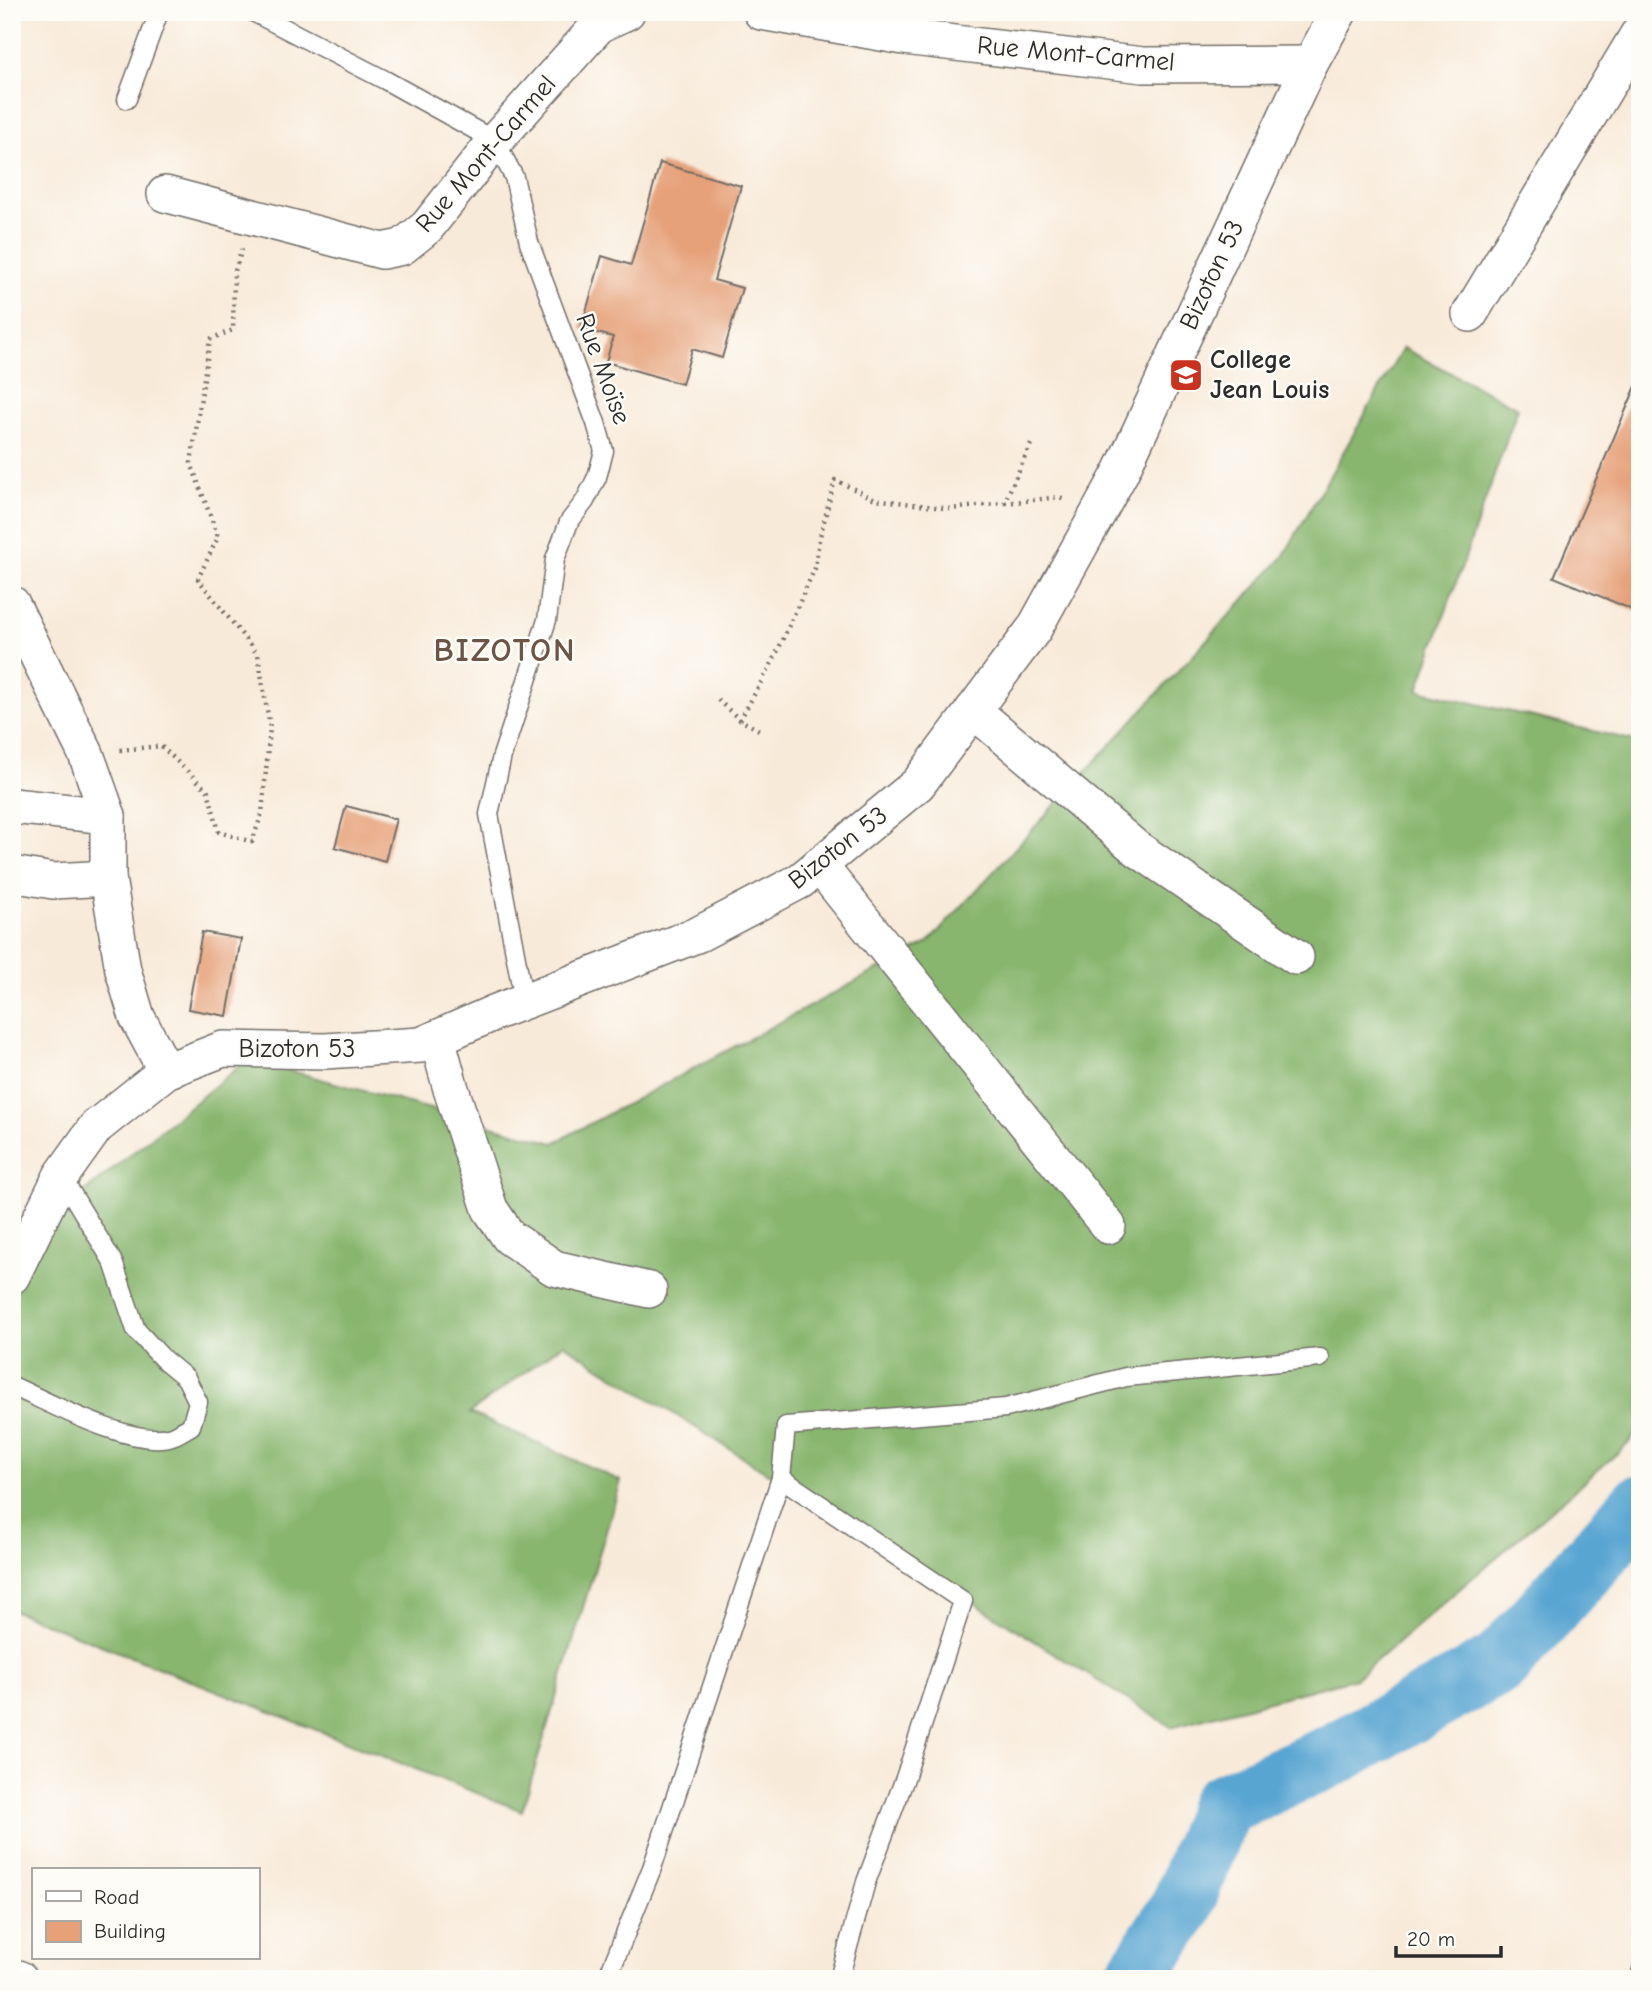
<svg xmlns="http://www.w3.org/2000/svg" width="1652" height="1991" font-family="'Comic Neue',sans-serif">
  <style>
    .forest { fill: #88b66e; stroke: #5a704c; stroke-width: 2 }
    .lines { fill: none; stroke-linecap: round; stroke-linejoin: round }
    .river { stroke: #59a5d2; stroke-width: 63 }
    .building { fill: #e6a179 }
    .service-casing { stroke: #736e68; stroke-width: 21 }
    .minor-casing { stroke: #736e68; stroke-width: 38 }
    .path { stroke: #736e68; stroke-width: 4.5; stroke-dasharray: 2 5; stroke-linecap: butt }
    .service { stroke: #fff; stroke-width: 18 }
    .minor { stroke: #fff; stroke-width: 35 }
    .labels { text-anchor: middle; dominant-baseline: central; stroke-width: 5; stroke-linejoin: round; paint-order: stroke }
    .street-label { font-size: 26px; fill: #2b2b2b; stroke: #fdfcf7 }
    .poi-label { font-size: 26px; font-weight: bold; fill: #2b2b2b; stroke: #fdfcf7; text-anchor: start }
    .district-label { font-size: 33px; font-weight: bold; letter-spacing: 2px; fill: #6c5446; stroke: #fdfcf7 }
  </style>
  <rect width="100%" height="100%" fill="#fdfcf7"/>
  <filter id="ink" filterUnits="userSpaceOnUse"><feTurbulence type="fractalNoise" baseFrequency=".0143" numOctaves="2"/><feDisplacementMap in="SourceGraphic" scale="14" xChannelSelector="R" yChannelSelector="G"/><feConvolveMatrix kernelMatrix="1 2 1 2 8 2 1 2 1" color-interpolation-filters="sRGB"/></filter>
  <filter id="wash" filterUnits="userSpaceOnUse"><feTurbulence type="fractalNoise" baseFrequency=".00686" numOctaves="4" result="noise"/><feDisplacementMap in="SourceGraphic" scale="28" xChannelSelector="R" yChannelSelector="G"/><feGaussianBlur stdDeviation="1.57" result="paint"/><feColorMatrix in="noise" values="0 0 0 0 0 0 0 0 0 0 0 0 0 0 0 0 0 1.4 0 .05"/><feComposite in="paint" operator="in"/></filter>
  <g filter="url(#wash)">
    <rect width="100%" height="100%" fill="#f8ead9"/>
    <path class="forest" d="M1403,348l115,60 -100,282 222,52v686l-12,16 -272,234 -185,49 -608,-383 -93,69 151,68 -99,330 -510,-201v-347l12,-22 224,-182 306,84 374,-200 355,-386z"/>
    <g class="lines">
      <path class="river" d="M1135,1979l47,-73 39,-101 112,-50 167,-92 140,-157"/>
    </g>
    <g id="blocks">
      <g class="building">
        <path d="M660,163l81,23 -27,94 28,8 -20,70 -30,-9 -10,35 -76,-22 7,-25 -32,-8 21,-73 29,9z"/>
        <path d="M1640,377v236l-86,-36z"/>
        <path d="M346,806l50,13 -11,42 -50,-14z"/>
        <path d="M202,932l39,7 -14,77 -39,-7z"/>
        <path d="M1639,1943l1,36h-10z"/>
      </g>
    </g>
  </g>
  <g filter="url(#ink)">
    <use href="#blocks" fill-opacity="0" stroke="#736e68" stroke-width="2"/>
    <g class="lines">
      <g class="service-casing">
        <g id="service">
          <path d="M253,12l132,68 110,61 19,36 15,65 67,181 8,28 -7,26 -12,24 -16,21 -14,37 -8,61 -45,136 -13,58 35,187"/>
          <path d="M127,99l32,-87"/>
          <path d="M12,1386c37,16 121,63 160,50 6,-2 13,-7 19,-10l7,-24 -12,-24 -23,-19 -27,-29 -23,-68 -52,-86"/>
          <path d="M781,1478l5,-52 220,-18 120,-31 194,-19"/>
          <path d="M607,1979l45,-111 129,-390 182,123 -58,177 -39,104 -27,97"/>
        </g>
      </g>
      <g class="minor-casing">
        <g id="minor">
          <path d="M761,12l143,25 239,28 167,-1"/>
          <path d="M165,194l217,57 20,-4 25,-20 68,-86 104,-116 28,-13"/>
          <path d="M1470,314l170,-283"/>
          <path d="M12,604l74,150 22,62v62l15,92 14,47 29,54"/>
          <path d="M973,710l163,138 160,109"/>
          <path d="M12,806l96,10"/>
          <path d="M819,865l289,361"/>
          <path d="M12,874l41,7 55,-3"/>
          <path d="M437,1038l14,51 39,120 19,28 45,31 95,22"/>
          <path d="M12,1276l49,-100 35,-49 70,-56 57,-22 102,2 96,-6 75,-33 203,-78 101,-53 118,-97 116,-155 87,-157 189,-408 29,-52"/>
          <path d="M12,1976l8,3"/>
        </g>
      </g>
      <g class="path">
        <path d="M1005,503l54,-6 6,2"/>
        <path d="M718,700l22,20 23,12"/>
        <path d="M740,720l34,-61 41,-91 4,-28 16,-60 40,19 75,10 54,-6 27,-59"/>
        <path d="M120,750l41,-4 47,45 11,41 33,10 10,-29 8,-85 -12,-73 -60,-76 20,-42 -27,-74 19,-124 23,-9 1,-56 8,-25"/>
      </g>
      <use href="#service" class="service"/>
      <use href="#minor" class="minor"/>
    </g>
  </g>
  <defs>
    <g id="school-square" transform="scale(1.75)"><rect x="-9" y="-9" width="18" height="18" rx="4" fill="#c8321e" stroke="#fdfcf7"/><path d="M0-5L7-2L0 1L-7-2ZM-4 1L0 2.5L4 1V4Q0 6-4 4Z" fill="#fff"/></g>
  </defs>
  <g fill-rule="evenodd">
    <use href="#school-square" x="1186" y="375"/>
  </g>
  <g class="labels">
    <g class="street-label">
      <text transform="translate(1076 54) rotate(5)">Rue Mont-Carmel</text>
      <text transform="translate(486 154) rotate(-49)">Rue Mont-Carmel</text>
      <text transform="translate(1212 275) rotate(-65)">Bizoton 53</text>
      <text transform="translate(603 369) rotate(70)">Rue Moïse</text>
      <text transform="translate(838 848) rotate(-38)">Bizoton 53</text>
      <text x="297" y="1049">Bizoton 53</text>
    </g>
    <g class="poi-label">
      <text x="1210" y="360">College<tspan x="1210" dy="30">Jean Louis</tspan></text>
    </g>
    <g class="district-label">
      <text x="505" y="650">BIZOTON</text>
    </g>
  </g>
  <rect width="1652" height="1991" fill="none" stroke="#fdfcf7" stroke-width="42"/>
  <rect x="32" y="1868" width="228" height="91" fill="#fdfcf7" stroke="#a9a8a5" stroke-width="2"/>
  <rect x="46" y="1891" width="35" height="10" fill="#ffffff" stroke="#a9a8a5" stroke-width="2"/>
  <text x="94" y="1904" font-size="21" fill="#2b2b2b">Road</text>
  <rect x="46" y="1921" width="35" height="21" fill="#e6a179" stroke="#a9a8a5" stroke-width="2"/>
  <text x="94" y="1938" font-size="21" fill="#2b2b2b">Building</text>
  <path d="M1396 1946v10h105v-10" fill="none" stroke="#2b2b2b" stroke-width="3.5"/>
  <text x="1407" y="1946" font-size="21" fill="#2b2b2b" stroke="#fdfcf7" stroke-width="5" paint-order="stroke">20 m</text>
</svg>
